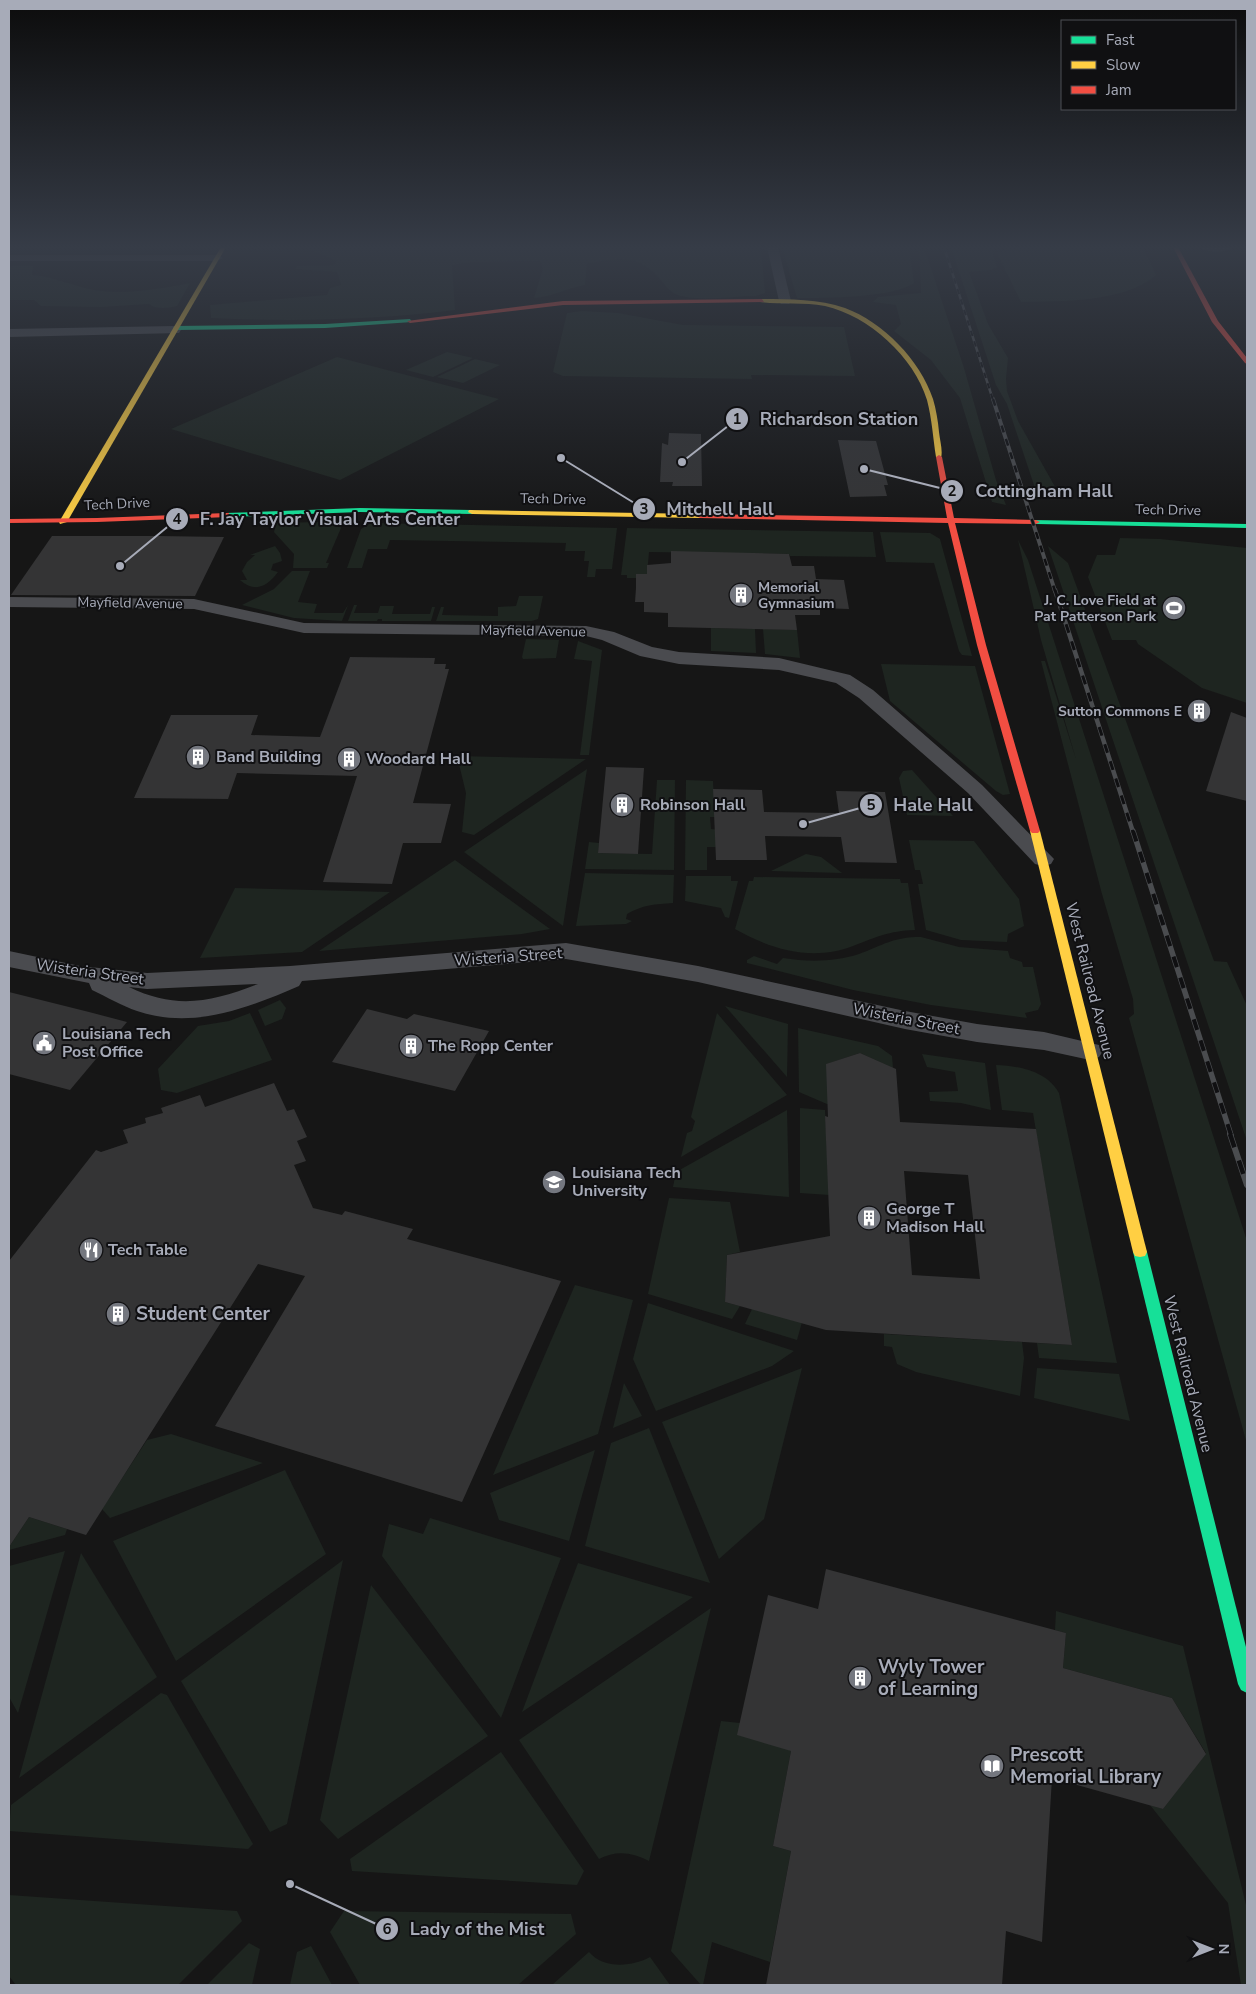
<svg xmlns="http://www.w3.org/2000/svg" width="1256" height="1994" font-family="'Nunito Sans',sans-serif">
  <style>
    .green { fill: #1e2520 }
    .building { fill: #343435; fill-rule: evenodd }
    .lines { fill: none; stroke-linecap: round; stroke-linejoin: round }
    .street { fill: #4a4b4f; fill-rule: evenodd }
    .fast { fill: #16e098; fill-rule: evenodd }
    .slow { fill: #ffcf43; fill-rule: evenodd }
    .jam { fill: #f24e42; fill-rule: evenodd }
    .rail-far4-casing { stroke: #4a4c4f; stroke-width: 2.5 }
    .rail-far3-casing { stroke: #4a4c4f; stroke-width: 4 }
    .rail-far2-casing { stroke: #4a4c4f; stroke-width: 4.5 }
    .rail-far1-casing { stroke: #4a4c4f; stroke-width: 5.5 }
    .rail-casing { stroke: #4a4c4f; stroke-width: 6 }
    .rail-far4 { stroke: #101012; stroke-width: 2; stroke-dasharray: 5.5; stroke-linecap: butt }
    .rail-far3 { stroke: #101012; stroke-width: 2.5; stroke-dasharray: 7; stroke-linecap: butt }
    .rail-far2 { stroke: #101012; stroke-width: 3; stroke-dasharray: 9; stroke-linecap: butt }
    .rail-far1 { stroke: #101012; stroke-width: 4; stroke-dasharray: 11; stroke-linecap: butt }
    .rail { stroke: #101012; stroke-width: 4.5; stroke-dasharray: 14; stroke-linecap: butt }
    .labels { text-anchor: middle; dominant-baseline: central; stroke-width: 4; stroke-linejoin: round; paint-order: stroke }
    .far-street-label { font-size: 14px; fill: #a7abb8; stroke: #101012 }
    .far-poi-label { font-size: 14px; font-weight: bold; fill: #a7abb8; stroke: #101012; text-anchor: end }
    .poi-label { font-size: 16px; font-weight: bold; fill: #a7abb8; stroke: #101012; text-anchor: start }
    .street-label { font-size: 16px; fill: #a7abb8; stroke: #101012 }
    .near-poi-label { font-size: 19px; font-weight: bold; fill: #a7abb8; stroke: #101012; text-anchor: start }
    .leader { fill: none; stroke: #a7abb8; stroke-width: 2 }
    .callout-dot { fill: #a7abb8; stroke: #101012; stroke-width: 2 }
    .mark-label { font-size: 15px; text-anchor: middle; font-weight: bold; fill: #111 }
    .callout-label { font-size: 18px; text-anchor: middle; font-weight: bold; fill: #a7abb8; stroke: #101012; stroke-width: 4; stroke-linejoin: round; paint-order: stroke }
  </style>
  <rect width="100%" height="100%" fill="#161616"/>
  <g class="green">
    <path d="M304,247h454l3,2 4,44 -9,3c-21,0 -58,6 -78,-1 -8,-2 -14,-12 -20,-18 -21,-23 -42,-19 -71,-13l-2,21c-19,3 -32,12 -51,13l9,-30 -3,-7 -69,1 -19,3 3,45c-82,10 -162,12 -244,8l-1,-13 117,-10 3,-7 11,-3 -4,-13 -42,-3 2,-3 36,-1 4,-4z"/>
    <path d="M782,247h127l5,36c-22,15 -88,15 -117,15z"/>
    <path d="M919,247h5l40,121 32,112 10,25 -14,-3 -32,-104 -29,-38 -37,-29 7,-7 -5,-19 -23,-3 5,-5 43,-4z"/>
    <path d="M951,247l40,1 6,19 -6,3 -22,2 19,52 20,34 -2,21 1,12 11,30 40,71 -7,3 -14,-1 -30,-90 -11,-19z"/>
    <path d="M1011,247h132l13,28c-32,28 -95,26 -135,27l-24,-49z"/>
    <path d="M17,265l16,1 -1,9c21,1 40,11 62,15 32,5 65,-1 96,-7l-13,23c-9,2 -20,4 -28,-2l-48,3 -60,-1 -7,-6h-25v-33z"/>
    <path d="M582,311l36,2 65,12 161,2 11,49 -104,-1 1,4 -189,-3 -10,-4 14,-59z"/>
    <path d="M447,352l26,6 -40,19 -27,-7z"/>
    <path d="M337,357l162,42 -159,81 -169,-51z"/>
    <path d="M475,359l25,6 -37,18 -26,-6z"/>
    <path d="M321,522l17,1 3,5 -15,35h3l-2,5h-34l1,-14 -20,-22 2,-9z"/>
    <path d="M371,523l246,5 -5,41h-16l-1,8h-8l2,-16h-5l1,-10h-20l1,-8 -176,-3 -3,9h-19l-6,19h-15l14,-39z"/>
    <path d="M627,528l246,4 3,25 -86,-1 -1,-2 -140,-2 -2,22 -11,4h-9v-3h-6z"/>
    <path d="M880,532l50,1 10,6 32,117 -10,-1 -3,-4 -25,-88 -48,-1z"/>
    <path d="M1120,538l40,1 87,9v155l-45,-15 -64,-44 -2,-4h-24l-24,-63 9,-22h18z"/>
    <path d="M1018,540l10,20 219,681v203l-118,-426 5,-4 -1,-15 -31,-105 -61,-233h4l31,98 -35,-119z"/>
    <path d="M275,546l5,7 2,8 -9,3 -2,6 7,2c-11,15 -23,21 -38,8h7l-5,-9 5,-9 8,-7h-5z"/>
    <path d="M1048,546l20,17 146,398 13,1 20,44v135z"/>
    <path d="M292,571h18l-12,31 19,2 -3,9h29l5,-8 -6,16 -48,-3 -52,-13 32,-16z"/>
    <path d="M519,596h24l-5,23 -6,2h-96l5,-14h3l-2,8 56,1v-9l18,-1z"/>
    <path d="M354,605h3l-3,8h24l2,-7h14l-2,8h38l2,-7h3l-4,14h-49v-2h-4l-1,2h-29z"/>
    <path d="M711,628l44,1 1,24 -45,-2z"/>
    <path d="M763,629l34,1 3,28 -35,-4z"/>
    <path d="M526,639l33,1 -3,18 -33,1 -1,-2z"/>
    <path d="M578,641l24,9 -13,105h-9l12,-94 -18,-2z"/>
    <path d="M881,664l94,2 35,128 -7,1 -7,-4 -106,-90z"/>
    <path d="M457,756l129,3 -112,76 -12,-3 4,-39z"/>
    <path d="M587,769l-24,157 -99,-74z"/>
    <path d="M912,770l41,46 -46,-1 -8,-37 4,-7z"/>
    <path d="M657,780h18l-1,90 -89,-1 4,-27 10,1 -1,10 54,1z"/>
    <path d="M686,780l27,1 1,19 5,17h-9l1,12 9,1v17h-13v23h-22z"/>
    <path d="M909,840l65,1 45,58 5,27 -16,8 -1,8 -46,-2 -35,-10 -8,-46h5l-3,-14h-5z"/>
    <path d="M806,854l15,3 21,16 -71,-2z"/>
    <path d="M455,860l95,69 -28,5 -203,17z"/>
    <path d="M585,873l89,2 -1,28c-17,1 -31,2 -46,11l-1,5 6,2 -6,3 -50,2z"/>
    <path d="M686,876h45v5h7l-9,37 -4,-1 -4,-9 -36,-7z"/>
    <path d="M754,877l146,2 1,4h7l7,47c-27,1 -38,7 -62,16 -41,16 -83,3 -118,-17l14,-48h4z"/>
    <path d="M235,888l155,4 -88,60 -102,6z"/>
    <path d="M921,937l38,10 49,4 2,7 12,4 1,5h10l8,37 -3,6 -13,3 2,5 -96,-13 -78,-15 -106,-27v-3l7,-4 23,8 6,-6c25,4 51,4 76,-4 25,-9 33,-17 62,-17z"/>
    <path d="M280,1000l6,8 -4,11 -17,7 -7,-16z"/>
    <path d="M725,1006l63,18 -1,53z"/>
    <path d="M250,1013l22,47 -95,33 -16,-3 -3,-21 40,-43 31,-5z"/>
    <path d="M717,1013l70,82 -106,62 6,-24 5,-2 3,-10 -4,-4z"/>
    <path d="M798,1028l80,18 14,10 1,12 -33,-15 -33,11 13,42 -13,-2 -28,-12z"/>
    <path d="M922,1054l63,9 6,47 -30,-7 -31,-2 -1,-9 29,-1 -3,-19 -28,-5z"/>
    <path d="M996,1065c23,1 51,6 63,28l58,270 -78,-5 -2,-15 35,2 -39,-232 -31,-3z"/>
    <path d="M800,1108l25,2 4,85 -29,-2z"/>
    <path d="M787,1110l2,87 -116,-10 3,-15z"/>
    <path d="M669,1198l61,4 10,50 -13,3 -2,47 15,4 -8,13 -84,-25z"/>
    <path d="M575,1285l58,15 -35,134 -105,41z"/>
    <path d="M648,1303l146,48 -22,15 -116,45 -23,-52z"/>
    <path d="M752,1309l50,13 -5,18 -52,-16z"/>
    <path d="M884,1334l138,8 2,16 -4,38 -104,-24 -19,-8 -5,-17 -8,-1z"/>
    <path d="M802,1368l-38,151 -45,40 -57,-137z"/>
    <path d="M1037,1368l82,6 11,47 -96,-23z"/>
    <path d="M624,1383l18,33 -29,12z"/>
    <path d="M649,1428l61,155 -125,-37 26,-103z"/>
    <path d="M171,1434l92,29 -153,55 -8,-9 45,-69z"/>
    <path d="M595,1450l-26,91 -70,-21 -9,-27z"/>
    <path d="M285,1470l41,84 -150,107 -63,-120z"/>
    <path d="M29,1517l38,12 -2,6 -56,15v-7l2,1z"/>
    <path d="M430,1518l131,40 -60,160 -119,-162 7,-32 34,10z"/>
    <path d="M65,1551l-47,162 -9,-16v-131z"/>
    <path d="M81,1553l76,124 -138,101z"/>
    <path d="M343,1560l-56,264 -17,8 -89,-151z"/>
    <path d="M578,1563l115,34 -171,115z"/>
    <path d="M371,1585l117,151 -150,103 -18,-19z"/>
    <path d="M711,1608l-62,253c-17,-9 -33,-11 -50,-2l-80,-119z"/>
    <path d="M1056,1611l127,35 64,263v76h-6l-13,-82 -78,-98 13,4 43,-56 -34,-55 -109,-30 3,-35 -11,-3z"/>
    <path d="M161,1693l6,2 86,149 -5,5 -239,-18 2,-26z"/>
    <path d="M721,1721l19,2 51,28 -18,95 18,5 -21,111 -58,-20 -9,43h-2l-30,-34z"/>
    <path d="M501,1752l83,119 -7,14 -225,-14 -2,-12z"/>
    <path d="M9,1895l228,16 5,10 -64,64h-162l-7,-9z"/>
    <path d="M344,1911l227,3 5,20 -58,51h-158l-30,-53z"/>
    <path d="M249,1943l11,6 -8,36h-45z"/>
    <path d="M311,1946l21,39h-42l7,-33z"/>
    <path d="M589,1952c14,17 43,15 61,5l20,28h-118z"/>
  </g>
  <g class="building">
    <path d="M669,433l32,1 1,52h-30l1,-4h-13l2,-39 6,2z"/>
    <path d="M838,440l38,1 12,44h-4l3,11 -37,1z"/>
    <path d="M52,536h105l67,1 -29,59 -184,-1z"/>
    <path d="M671,551l118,3 3,12h22l2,13 28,1 5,29 -29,-1v7h-25l2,15 -129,-3v-14l-24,-1v-10h-9l1,-14v-14h11v-9l24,-2z"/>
    <path d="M350,657l85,1 -1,6h12l-1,5h4l-36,134 38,1 -10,39h-38l-11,41 -69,-2 34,-106 -120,-3 -9,26 -94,-1 37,-83h87l-7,20 69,2z"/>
    <path d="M1231,712l16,6v83l-41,-10z"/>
    <path d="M606,767l38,1 -6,86 -40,-1z"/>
    <path d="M713,789l49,1 2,22 75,1 -3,-22 49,1 12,71 -52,-1 -4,-25 -76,-1 2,24h-51z"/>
    <path d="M9,992l80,20 38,10 -57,68 -61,-16z"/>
    <path d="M367,1009l40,10 7,-5 75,17 -34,60 -123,-29z"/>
    <path d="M860,1053l36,16 4,53 136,7 36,216 -246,-15 -101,-28 2,-47 103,-19 -5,-120 3,1 -2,-53zM904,1171l64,4 12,104 -68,-4z"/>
    <path d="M274,1083l13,28 7,-2 13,28 -10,4 9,20 -12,4 19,43 29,7 3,-4 68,18 -6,10 154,42 -99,221 -247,-76 90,-150 -47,-12 -172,271 -57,-18 -20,30v-286l87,-111 5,2 27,-9 -5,-13 23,-7 -1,-5 18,-5 -2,-5 39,-13 5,12z"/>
    <path d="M826,1569l240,64 -3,35 109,30 34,56 -43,55 -111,-31 -10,164 -36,-11 -4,54h-236l25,-134 -18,-5 18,-95 -54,-16 31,-140 50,14z"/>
  </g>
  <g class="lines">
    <g class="street">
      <path d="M767,247h11l13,54 -2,3h-8l-2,-3z"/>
      <path d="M1199,247h35c-6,6 -29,6 -35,0z"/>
      <path d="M9,255h208l6,3 -6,3h-208z"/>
      <path d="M175,326l4,1 2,3 -2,3 -170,4v-8z"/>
      <path d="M9,597l185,2 110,24 282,3 28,6 38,15 27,5 100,6 71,17 23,15 109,95 72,74 -3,5 -8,2 -8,-2 -67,-71 -109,-95 -23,-15 -57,-13 -100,-6 -39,-8 -38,-16 -16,-4 -282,-3 -110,-24 -185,-2z"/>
      <path d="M566,943l132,23 207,45 72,13 67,8 55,13 4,6 -4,6 -9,3 -46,-10 -67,-8 -72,-13 -207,-47 -132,-23 -264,22 -3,5c-51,22 -106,44 -162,25 -15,-5 -30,-14 -45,-21l-3,-7 -80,-16v-16l71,15 67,7 143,-7zM258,984c-46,18 -82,26 -129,3l18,2z"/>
    </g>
    <g class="fast">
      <path d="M410,319l2,3 -87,6 -149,2 -3,-2 3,-2 149,-2z"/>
      <path d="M360,508l112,2 4,2 -4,2 -112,-2 -134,5 -4,-2 4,-2z"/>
      <path d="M1033,520l214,4v4l-211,-4h-3z"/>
      <path d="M1140,1247l5,1 2,4 100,399v42l-6,-3 -3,-6 -105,-432 2,-4z"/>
    </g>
    <g class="slow">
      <path d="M221,247h5l-159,275 -7,2 -1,-2z"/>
      <path d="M762,299c28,0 57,0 83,9 38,14 75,52 88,91 3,10 5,22 6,33 1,9 4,19 2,26l-5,-1c-3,-19 -4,-38 -9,-57 -13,-43 -58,-84 -102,-94 -22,-4 -44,-1 -65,-4z"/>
      <path d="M469,510l231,4 4,2 -4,2 -228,-4 -4,-2z"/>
      <path d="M1035,828l5,3 107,421 -2,4 -5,1 -5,-1 -2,-4 -103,-421z"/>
    </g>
    <g class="jam">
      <path d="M1173,247h5l40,74 29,37v6l-2,-1 -33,-41z"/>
      <path d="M762,299l2,3 -201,3 -153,18 -3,-2 156,-20z"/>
      <path d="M939,455l3,2 12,61 82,2 4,2 -4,2 -81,-1 31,122 54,186 -2,2h-6l-2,-2 -53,-186 -29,-122 -248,-5 -4,-2 4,-2 247,4 -11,-61z"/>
      <path d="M226,513h3v4l-132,5 -88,1v-4l88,-1z"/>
    </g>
    <g class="rail-far4-casing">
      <path id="rail-far4" d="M944,247l49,153"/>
    </g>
    <g class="rail-far3-casing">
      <path id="rail-far3" d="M993,399l62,192"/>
    </g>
    <g class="rail-far2-casing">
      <path id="rail-far2" d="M1055,590l78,242"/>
    </g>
    <g class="rail-far1-casing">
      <path id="rail-far1" d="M1133,831l98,304"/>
    </g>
    <g class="rail-casing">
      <path id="rail" d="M1230,1134l17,51"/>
    </g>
    <use href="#rail-far4" class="rail-far4"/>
    <use href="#rail-far3" class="rail-far3"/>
    <use href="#rail-far2" class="rail-far2"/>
    <use href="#rail-far1" class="rail-far1"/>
    <use href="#rail" class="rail"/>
  </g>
  <linearGradient id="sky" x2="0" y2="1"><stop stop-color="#0c0c0c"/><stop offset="0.47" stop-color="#363c47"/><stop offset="1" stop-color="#363c47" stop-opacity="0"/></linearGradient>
  <rect width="1256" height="526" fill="url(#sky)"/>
  <defs>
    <g id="building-disc" transform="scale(1.25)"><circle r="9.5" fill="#74777f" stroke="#101012"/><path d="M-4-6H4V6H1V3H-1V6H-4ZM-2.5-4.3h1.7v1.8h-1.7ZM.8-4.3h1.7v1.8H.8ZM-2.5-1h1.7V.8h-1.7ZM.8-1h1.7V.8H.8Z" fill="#fff"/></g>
    <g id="stadium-disc" transform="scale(1.25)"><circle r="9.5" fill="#74777f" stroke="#101012"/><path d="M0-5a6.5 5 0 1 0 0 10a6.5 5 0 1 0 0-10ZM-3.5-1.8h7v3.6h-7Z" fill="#fff"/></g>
    <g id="civic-disc" transform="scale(1.25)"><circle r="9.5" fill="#74777f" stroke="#101012"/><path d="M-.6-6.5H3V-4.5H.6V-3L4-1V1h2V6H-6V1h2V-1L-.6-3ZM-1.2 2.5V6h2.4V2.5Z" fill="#fff"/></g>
    <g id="university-disc" transform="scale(1.25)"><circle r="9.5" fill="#74777f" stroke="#101012"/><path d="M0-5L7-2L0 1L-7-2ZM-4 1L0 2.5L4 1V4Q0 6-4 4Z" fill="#fff"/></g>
    <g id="restaurant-disc" transform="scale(1.25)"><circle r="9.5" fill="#74777f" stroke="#101012"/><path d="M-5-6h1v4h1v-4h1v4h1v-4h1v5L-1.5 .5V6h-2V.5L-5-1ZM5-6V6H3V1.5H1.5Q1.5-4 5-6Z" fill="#fff"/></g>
    <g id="library-disc" transform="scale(1.25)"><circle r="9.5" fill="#74777f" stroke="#101012"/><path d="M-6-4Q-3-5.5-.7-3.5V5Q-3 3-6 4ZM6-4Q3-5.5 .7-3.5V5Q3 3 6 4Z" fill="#fff"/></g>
  </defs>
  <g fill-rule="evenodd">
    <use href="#building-disc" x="741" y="595"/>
    <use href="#stadium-disc" x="1174" y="608"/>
    <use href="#building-disc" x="1199" y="711"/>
    <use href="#building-disc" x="198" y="757"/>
    <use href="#building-disc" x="349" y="759"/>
    <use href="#building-disc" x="622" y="805"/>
    <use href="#civic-disc" x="44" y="1043"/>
    <use href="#building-disc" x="411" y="1046"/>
    <use href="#university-disc" x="554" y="1182"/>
    <use href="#building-disc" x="869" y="1218"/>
    <use href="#restaurant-disc" x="91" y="1250"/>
    <use href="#building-disc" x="118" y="1314"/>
    <use href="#building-disc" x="860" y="1678"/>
    <use href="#library-disc" x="992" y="1766"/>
  </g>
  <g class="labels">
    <g class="far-street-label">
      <text transform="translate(553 499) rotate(1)">Tech Drive</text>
      <text transform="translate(117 504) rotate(-3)">Tech Drive</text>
      <text transform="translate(1168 510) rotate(1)">Tech Drive</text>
      <text transform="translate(130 603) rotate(1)">Mayfield Avenue</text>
      <text transform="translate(533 631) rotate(1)">Mayfield Avenue</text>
    </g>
    <g class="far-poi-label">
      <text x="758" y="587" text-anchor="start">Memorial<tspan x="758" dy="16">Gymnasium</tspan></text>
      <text x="1156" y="600">J. C. Love Field at<tspan x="1156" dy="16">Pat Patterson Park</tspan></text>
      <text x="1182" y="711">Sutton Commons E</text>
    </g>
    <g class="poi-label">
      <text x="216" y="757">Band Building</text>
      <text x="366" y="759">Woodard Hall</text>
      <text x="640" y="805">Robinson Hall</text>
      <text x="62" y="1034">Louisiana Tech<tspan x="62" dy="18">Post Office</tspan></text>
      <text x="428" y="1046">The Ropp Center</text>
      <text x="572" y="1173">Louisiana Tech<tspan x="572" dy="18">University</tspan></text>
      <text x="886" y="1209">George T<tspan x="886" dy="18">Madison Hall</tspan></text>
      <text x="108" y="1250">Tech Table</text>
    </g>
    <g class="street-label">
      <text transform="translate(508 957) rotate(-4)">Wisteria Street</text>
      <text transform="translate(90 972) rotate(8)">Wisteria Street</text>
      <text transform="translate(1090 981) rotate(76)">West Railroad Avenue</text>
      <text transform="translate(906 1019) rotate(11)">Wisteria Street</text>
      <text transform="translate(1188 1374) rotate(76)">West Railroad Avenue</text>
    </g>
    <g class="near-poi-label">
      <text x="136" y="1314">Student Center</text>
      <text x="878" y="1667">Wyly Tower<tspan x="878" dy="22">of Learning</tspan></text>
      <text x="1010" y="1755">Prescott<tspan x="1010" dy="22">Memorial Library</tspan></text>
    </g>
  </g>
  <path class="leader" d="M682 462L737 419M864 469L952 491M561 458L644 509M120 566L177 519M803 824L871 805M290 1884L387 1929"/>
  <g class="callout-dot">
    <circle cx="682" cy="462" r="5"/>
    <circle cx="864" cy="469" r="5"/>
    <circle cx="561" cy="458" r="5"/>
    <circle cx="120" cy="566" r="5"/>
    <circle cx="803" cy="824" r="5"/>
    <circle cx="290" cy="1884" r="5"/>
    <circle cx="737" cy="419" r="12"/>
    <circle cx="952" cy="491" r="12"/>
    <circle cx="644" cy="509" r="12"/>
    <circle cx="177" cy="519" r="12"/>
    <circle cx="871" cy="805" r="12"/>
    <circle cx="387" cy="1929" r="12"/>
  </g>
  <g class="mark-label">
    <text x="737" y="424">1</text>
    <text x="952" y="496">2</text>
    <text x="644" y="514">3</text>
    <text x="177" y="524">4</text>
    <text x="871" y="810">5</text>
    <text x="387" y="1934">6</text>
  </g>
  <g class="callout-label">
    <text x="839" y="425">Richardson Station</text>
    <text x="1044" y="497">Cottingham Hall</text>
    <text x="720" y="515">Mitchell Hall</text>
    <text x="330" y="525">F. Jay Taylor Visual Arts Center</text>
    <text x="933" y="811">Hale Hall</text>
    <text x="477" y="1935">Lady of the Mist</text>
  </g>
  <rect width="1256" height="1994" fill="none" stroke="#a7abb8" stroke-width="20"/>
  <rect x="1061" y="20" width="175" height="90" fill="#101012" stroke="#4c4e54"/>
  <rect x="1071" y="36" width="25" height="8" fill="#16e098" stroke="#4c4e54"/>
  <text x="1106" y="45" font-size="15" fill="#a7abb8">Fast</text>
  <rect x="1071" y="61" width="25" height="8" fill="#ffcf43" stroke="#4c4e54"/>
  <text x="1106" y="70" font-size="15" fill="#a7abb8">Slow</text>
  <rect x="1071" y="86" width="25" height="8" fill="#f24e42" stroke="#4c4e54"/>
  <text x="1106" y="95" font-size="15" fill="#a7abb8">Jam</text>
  <g transform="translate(1211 1949) rotate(90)" stroke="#101012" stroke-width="4" paint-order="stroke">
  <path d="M0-4L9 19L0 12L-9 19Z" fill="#a7abb8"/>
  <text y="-8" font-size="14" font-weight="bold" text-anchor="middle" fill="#a7abb8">N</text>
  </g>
</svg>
